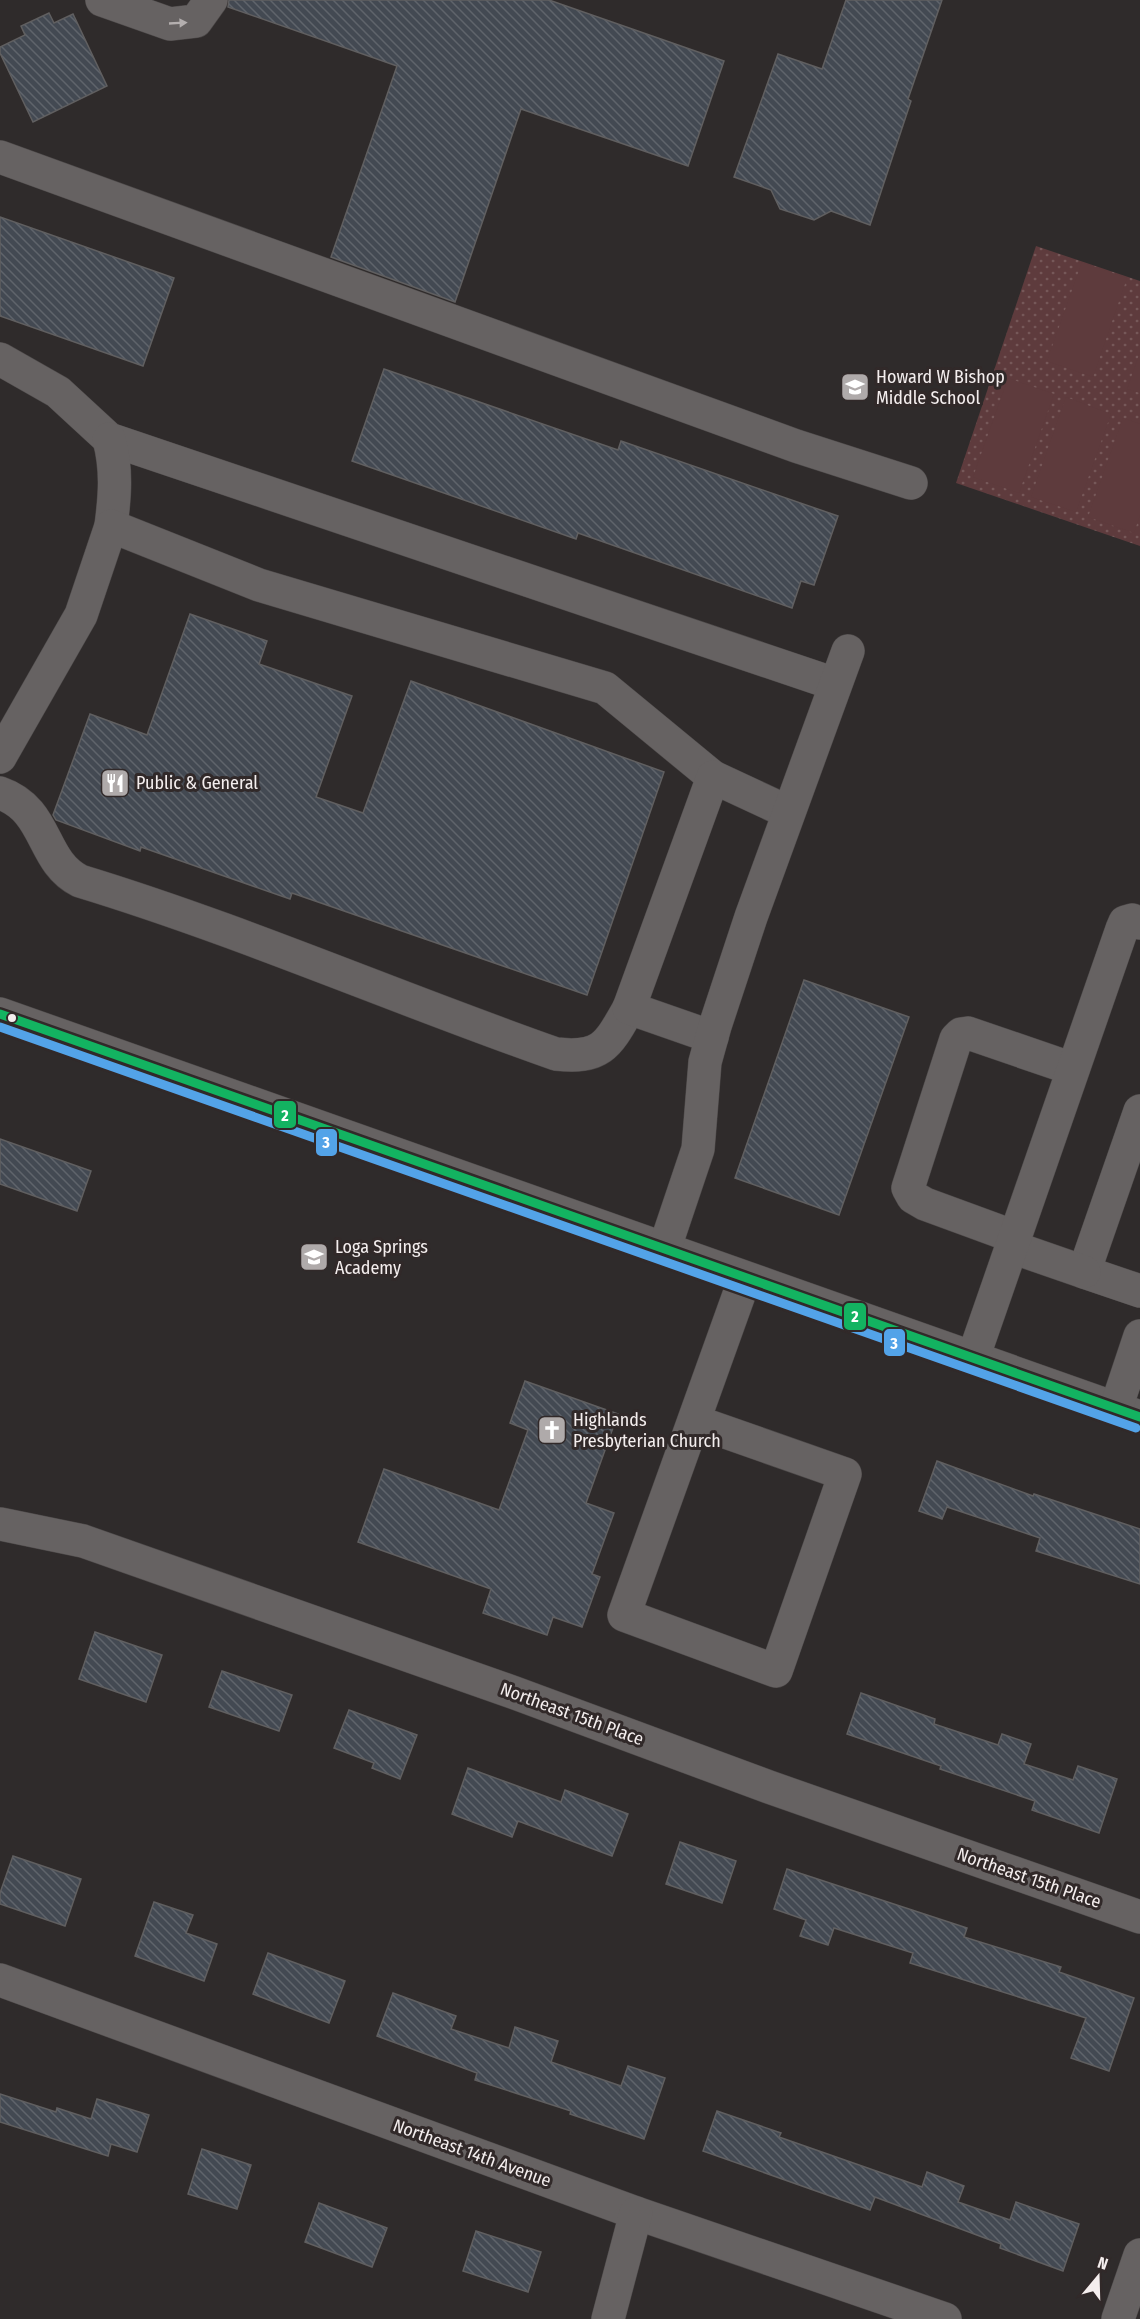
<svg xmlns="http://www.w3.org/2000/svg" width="1140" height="2319" font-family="'Fira Sans Condensed',sans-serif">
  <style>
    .grass { fill: url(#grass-dots) }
    .pitch { fill: #5e3b3d }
    .building { fill: url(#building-back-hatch); stroke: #605f60; stroke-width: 1.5 }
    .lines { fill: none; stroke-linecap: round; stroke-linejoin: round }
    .minor-casing { stroke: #4c4848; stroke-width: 34 }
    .minor { stroke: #666262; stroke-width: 33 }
    .bus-1-casing { stroke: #312929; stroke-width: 14 }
    .bus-2-casing { stroke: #312929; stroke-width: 14 }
    .bus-1 { stroke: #13b361; stroke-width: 9 }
    .bus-2 { stroke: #53a3e8; stroke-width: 9 }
    .oneway { fill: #b4afaf }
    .bus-dot { fill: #f4eeee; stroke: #312929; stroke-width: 2 }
    .labels { text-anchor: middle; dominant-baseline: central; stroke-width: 6; stroke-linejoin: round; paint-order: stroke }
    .poi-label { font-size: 18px; fill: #f4eeee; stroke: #312929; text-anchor: start }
    .street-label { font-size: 18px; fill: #f4eeee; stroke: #312929 }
    .line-badge { stroke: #312929; stroke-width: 2 }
    .badge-label { font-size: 16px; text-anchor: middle; font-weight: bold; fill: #fff }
  </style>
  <defs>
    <pattern id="grass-dots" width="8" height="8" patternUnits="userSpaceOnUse" patternTransform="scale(1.5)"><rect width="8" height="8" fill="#5e3b3d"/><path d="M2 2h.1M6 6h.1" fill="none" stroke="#765859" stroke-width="1.8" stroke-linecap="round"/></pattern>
    <pattern id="building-back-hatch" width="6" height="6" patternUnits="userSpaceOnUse" patternTransform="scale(1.5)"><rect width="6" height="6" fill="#434952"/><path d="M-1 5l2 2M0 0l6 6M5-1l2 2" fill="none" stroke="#5f646b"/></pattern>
  </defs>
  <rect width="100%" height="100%" fill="#2f2b2b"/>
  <path class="grass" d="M1036,246l104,35v265l-184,-63z"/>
  <g class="pitch">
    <path d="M1082,262l45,16 -34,99 -46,-16z"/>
    <path d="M1140,352v41l-13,-4z"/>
    <path d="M1008,378l46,16 -35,99 -46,-16z"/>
    <path d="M1066,397l45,17 -35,98 -45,-15z"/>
    <path d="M1123,418l17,6v91l-6,18 -46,-16z"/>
  </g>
  <g class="building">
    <path d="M229,0h320l175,61 -36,105 -167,-57 -66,193 -124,-45 66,-191 -169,-59z"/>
    <path d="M846,0h96l-34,99 3,2 -41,124 -39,-14 -17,9 -34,-11 -9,-19 -37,-13 44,-123 44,15z"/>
    <path d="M49,13l5,10 19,-9 34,72 -74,36 -33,-69v-6l25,-12 -4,-9z"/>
    <path d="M0,217l174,61 -31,88 -143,-50z"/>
    <path d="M384,369l234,81 3,-9 217,75 -24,69 -13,-4 -9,27 -214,-75 -2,6 -224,-78z"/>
    <path d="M190,614l77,27 -8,23 93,32 -36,101 47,16 48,-132 253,91 -77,223 -295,-102 -2,6 -149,-52 -1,4 -84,-31 -3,-5 37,-101 57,21z"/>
    <path d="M804,980l105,37 -70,198 -104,-37z"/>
    <path d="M0,1139l91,32 -14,40 -77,-27z"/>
    <path d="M525,1381l93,33 -32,89 28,10 -22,61 8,3 -18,50 -29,-10 -6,18 -64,-22 8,-24 -133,-47 26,-73 115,41 29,-80 -18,-7z"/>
    <path d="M937,1461l96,35 1,-2 106,35v55l-104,-33 4,-13 -93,-31 -5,12 -23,-8z"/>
    <path d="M95,1632l67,23 -16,47 -67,-23z"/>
    <path d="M222,1671l70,24 -13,36 -70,-24z"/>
    <path d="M861,1693l74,26 -1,5 64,21 4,-11 29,10 -7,20 49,16 5,-14 39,13 -18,54 -67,-23 3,-9 -95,-32 1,-3 -94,-32z"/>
    <path d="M349,1710l68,25 -17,44 -28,-11 2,-5 -40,-15z"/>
    <path d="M468,1768l93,34 4,-12 63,24 -16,42 -94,-35 -6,16 -60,-23z"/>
    <path d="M680,1842l56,19 -14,42 -56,-19z"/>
    <path d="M13,1856l68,23 -16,47 -65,-22v-11z"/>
    <path d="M787,1869l180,59 -3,9 97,30 -2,5 75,26 -25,73 -38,-13 15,-40 -176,-55 3,-10 -79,-25 -6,17 -28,-9 6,-16 -32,-11z"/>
    <path d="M154,1902l39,13 -7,18 31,11 -13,37 -69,-25z"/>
    <path d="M268,1953l77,28 -16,42 -76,-29z"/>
    <path d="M393,1993l63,23 -5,13 58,19 6,-21 43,14 -7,21 70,24 7,-20 37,12 -21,61 -74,-25 1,-3 -96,-31 2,-7 -100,-37z"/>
    <path d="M0,2094l56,18 1,-4 34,11 6,-20 52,16 -12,37 -26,-8 -3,12 -108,-34z"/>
    <path d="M717,2111l64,22 -2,4 143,50 5,-15 37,14 -6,16 52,18 6,-18 63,22 -16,47 -63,-23 1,-4 -126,-47 -5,13 -167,-59z"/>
    <path d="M202,2149l49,16 -14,44 -49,-15z"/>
    <path d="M319,2203l68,25 -15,39 -67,-25z"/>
    <path d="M476,2231l65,21 -13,40 -65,-21z"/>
  </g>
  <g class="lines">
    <g class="minor-casing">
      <g id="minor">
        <path d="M102,0l68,24 26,-3 15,-21"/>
        <path d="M0,157l796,289 115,37"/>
        <path d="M0,359l58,33 51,47 726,245"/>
        <path d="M109,439c8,30 6,56 2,87"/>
        <path d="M0,757l81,-142 30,-89 148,59 346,103 108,89"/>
        <path d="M0,793c49,17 40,68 80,88 161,49 316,117 476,173 46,5 52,-9 73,-46"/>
        <path d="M0,1014l1140,403"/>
        <path d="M712,1037l-83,-29 84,-231 75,35"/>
        <path d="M1140,1111l-56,161 56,19"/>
        <path d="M1015,1237l-90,-33 -12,-7 -5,-9 48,-149 5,-5 7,-1 105,36"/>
        <path d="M1012,1247l72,25"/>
        <path d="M664,1250l34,-101 7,-87 10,-36 36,-109 97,-266"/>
        <path d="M973,1358l149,-429 3,-7 7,-2 8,3"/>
        <path d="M1116,1408l24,-72"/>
        <path d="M694,1421l151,53 -69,197 -152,-56 121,-337"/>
        <path d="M0,1524l83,17 432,152 254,94 371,130"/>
        <path d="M0,1980l636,233 309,106"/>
        <path d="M608,2319l28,-106"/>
        <path d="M1118,2319l22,-64"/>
      </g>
    </g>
    <use href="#minor" class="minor"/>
    <g class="bus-1-casing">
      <path id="bus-1" d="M0,1014l1140,403"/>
    </g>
    <g class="bus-2-casing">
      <path id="bus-2" d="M0,1027l1136,401"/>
    </g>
    <use href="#bus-1" class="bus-1"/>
    <use href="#bus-2" class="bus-2"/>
  </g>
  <defs><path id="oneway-solid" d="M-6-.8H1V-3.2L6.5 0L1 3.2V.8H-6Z" transform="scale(1.5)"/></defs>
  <use class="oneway" href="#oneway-solid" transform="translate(178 23) rotate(-3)"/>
  <defs>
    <g id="school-square" transform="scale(1.5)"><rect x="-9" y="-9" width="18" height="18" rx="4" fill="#afaaaa" stroke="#312929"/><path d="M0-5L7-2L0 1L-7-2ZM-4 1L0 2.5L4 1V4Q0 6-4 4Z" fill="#fff"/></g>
    <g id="restaurant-square" transform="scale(1.5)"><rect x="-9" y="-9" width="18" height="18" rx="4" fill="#afaaaa" stroke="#312929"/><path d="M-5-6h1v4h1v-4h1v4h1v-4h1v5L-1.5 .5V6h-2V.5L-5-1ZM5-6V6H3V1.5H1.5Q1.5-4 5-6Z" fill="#fff"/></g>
    <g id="church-square" transform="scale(1.5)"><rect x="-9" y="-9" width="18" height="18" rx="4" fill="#afaaaa" stroke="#312929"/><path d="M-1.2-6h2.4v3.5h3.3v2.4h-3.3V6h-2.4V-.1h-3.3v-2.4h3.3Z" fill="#fff"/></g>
  </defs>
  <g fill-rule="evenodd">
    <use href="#school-square" x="855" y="387"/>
    <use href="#restaurant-square" x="115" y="783"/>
    <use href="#school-square" x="314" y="1257"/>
    <use href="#church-square" x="552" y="1430"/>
  </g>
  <circle class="bus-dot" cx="12" cy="1018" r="5"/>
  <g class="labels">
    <g class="poi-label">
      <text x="876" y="377">Howard W Bishop<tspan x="876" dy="21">Middle School</tspan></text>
      <text x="136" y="783">Public &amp; General</text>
      <text x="335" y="1247">Loga Springs<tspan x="335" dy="21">Academy</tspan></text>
      <text x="573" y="1420">Highlands<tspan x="573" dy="21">Presbyterian Church</tspan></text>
    </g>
    <g class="street-label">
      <text transform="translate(572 1714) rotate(20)">Northeast 15th Place</text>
      <text transform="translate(1029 1878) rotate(19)">Northeast 15th Place</text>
      <text transform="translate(472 2153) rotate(20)">Northeast 14th Avenue</text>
    </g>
  </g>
  <g class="line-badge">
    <rect x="273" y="1100" width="24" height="29" rx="6" fill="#13b361"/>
    <rect x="315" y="1128" width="23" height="29" rx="6" fill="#53a3e8"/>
    <rect x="843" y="1302" width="24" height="29" rx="6" fill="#13b361"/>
    <rect x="883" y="1328" width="23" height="29" rx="6" fill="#53a3e8"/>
  </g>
  <g class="badge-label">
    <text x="285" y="1121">2</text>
    <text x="326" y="1148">3</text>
    <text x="855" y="1322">2</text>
    <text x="894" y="1349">3</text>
  </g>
  <g transform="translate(1098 2277) rotate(19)" stroke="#312929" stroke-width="4.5" paint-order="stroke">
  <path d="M0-4.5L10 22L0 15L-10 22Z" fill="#f4eeee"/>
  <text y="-9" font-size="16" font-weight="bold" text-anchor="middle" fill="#f4eeee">N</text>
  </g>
</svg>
